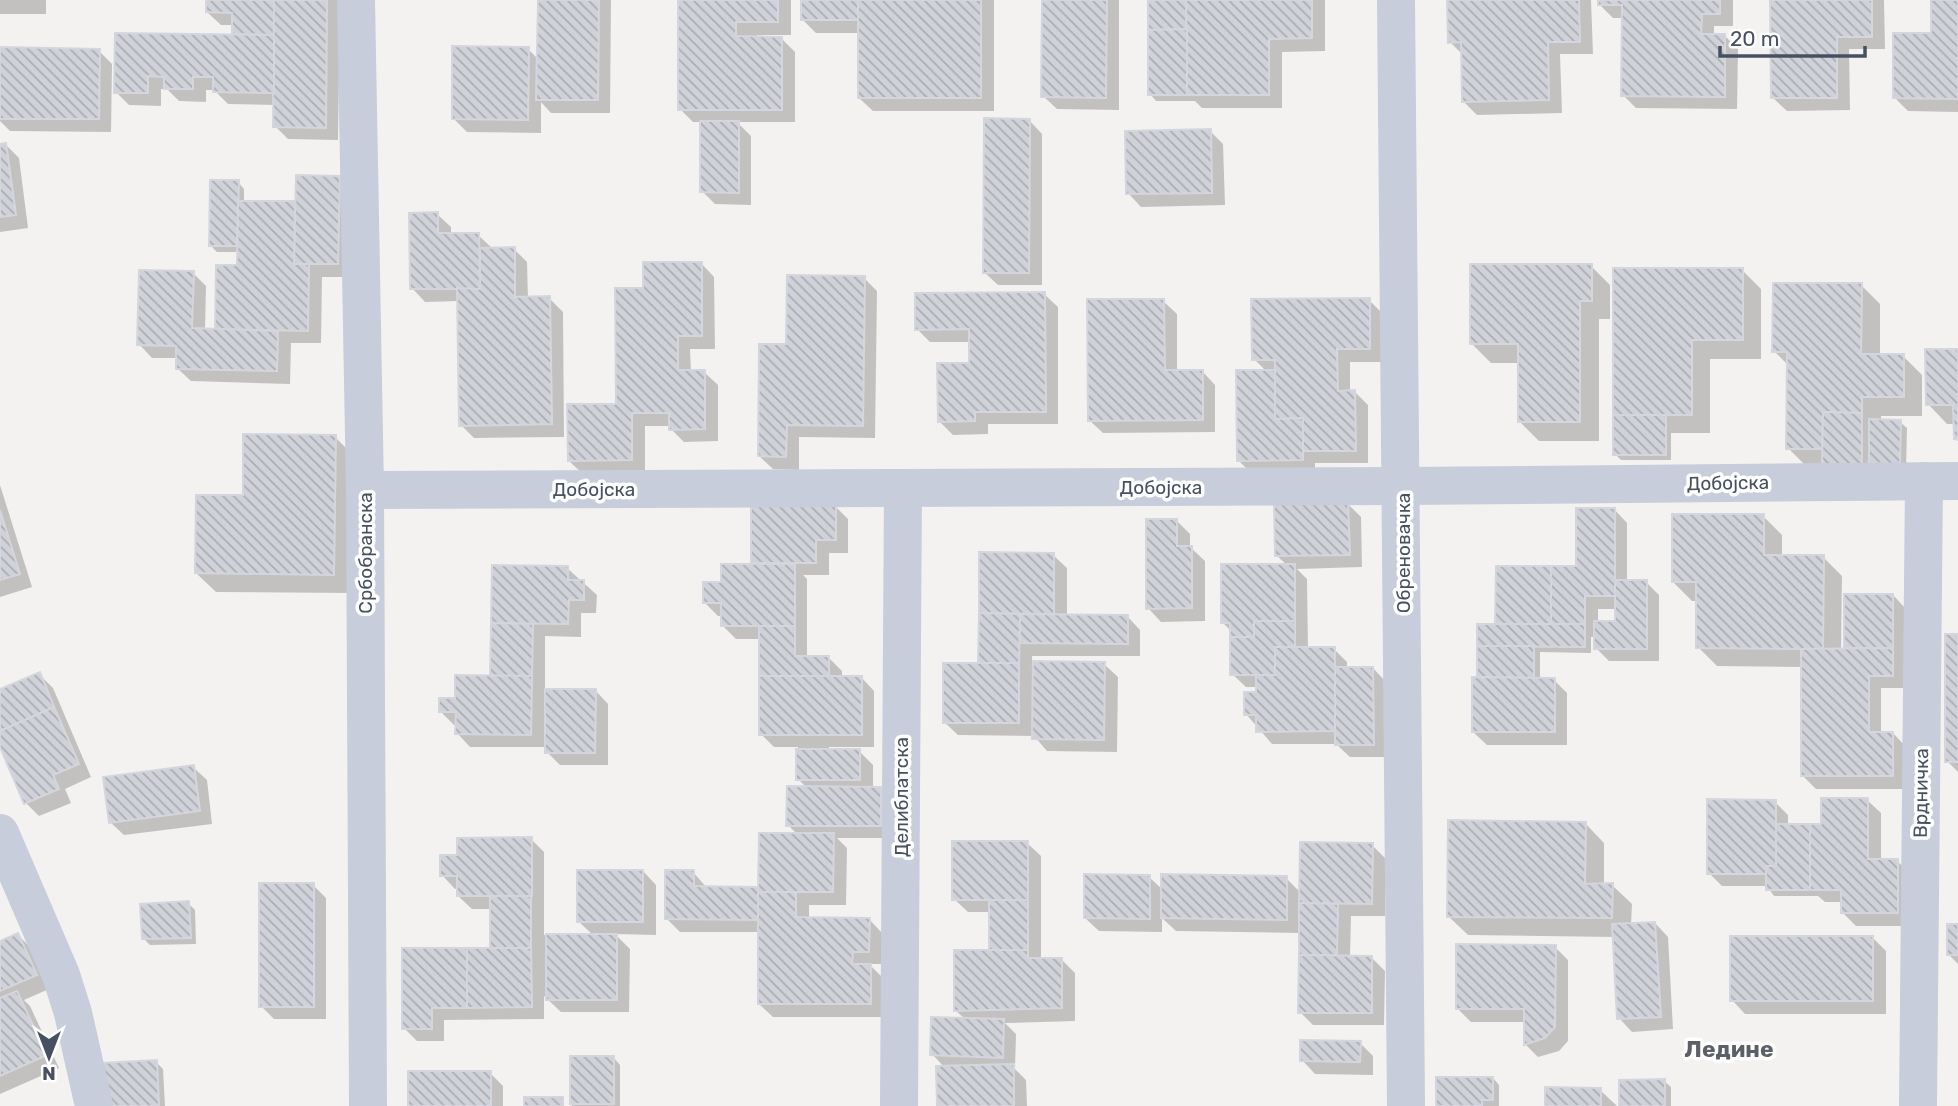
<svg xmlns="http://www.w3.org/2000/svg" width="1958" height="1106" font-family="Rubik,sans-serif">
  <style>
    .shadow { fill: #0003; fill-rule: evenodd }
    .building { fill: url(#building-back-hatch); stroke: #d5d6dd; stroke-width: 2 }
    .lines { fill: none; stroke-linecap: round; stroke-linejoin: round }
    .minor { stroke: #c7cdda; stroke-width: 38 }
    .labels { text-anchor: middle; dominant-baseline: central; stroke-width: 7; stroke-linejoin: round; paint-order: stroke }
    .street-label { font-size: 19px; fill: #475061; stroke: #fff }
    .quarter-label { font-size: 23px; font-weight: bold; fill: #5d6067; stroke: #fff }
  </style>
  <defs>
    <pattern id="building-back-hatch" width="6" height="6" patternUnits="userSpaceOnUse" patternTransform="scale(1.75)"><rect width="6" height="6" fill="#d0d2d9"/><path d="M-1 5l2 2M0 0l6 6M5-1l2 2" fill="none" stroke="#abadb3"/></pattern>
  </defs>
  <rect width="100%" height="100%" fill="#f4f2f1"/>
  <g class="shadow">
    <rect x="0" y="0" width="46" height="14"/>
    <path d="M207,0h133l-2,140 -50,-1 -13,-13v-21l-47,-1 -14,-14h-8v12l-27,-1 -12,-12h-6v17l-32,-1 -13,-13 1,-57 116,1v-11h-12l-14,-13z"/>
    <path d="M540,0h71l-1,113h-59l-10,-11v31l-74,-1 -13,-13 74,-70 11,11z"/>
    <path d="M680,0h111v35h-34v3h24l14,14v70h-58l14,14v69l-36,-1 -13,-13v-69h-9l-13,-13z"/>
    <path d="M803,0h191v111h-121l-14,-13v-65h-43l-13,-13z"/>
    <path d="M1044,0h75v110l-62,-1 -14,-13z"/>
    <path d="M1150,0h175v51l-43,1v56h-80l-7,-7h-39l-6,-7z"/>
    <path d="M1449,0h142l2,54h-33l2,59 -85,2 -13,-13 -1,-47 -13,-13z"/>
    <path d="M1599,0h134v26h-19v10h11l13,13 -1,60 -101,-1 -13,-13v-77h-10l-14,-14z"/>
    <path d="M1772,0h112l1,49h-36l1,61 -63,1 -14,-13z"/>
    <path d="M1933,0h25v112l-50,-1 -13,-13 38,-64z"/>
    <path d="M0,49l99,2 13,13 -1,68 -101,-1 -10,-10z"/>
    <path d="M1029,120l13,14v151h-44l-14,-13z"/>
    <path d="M1210,131l13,13 2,61 -84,2 -13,-14z"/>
    <path d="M6,145l13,13 9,70 -28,4v-86z"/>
    <path d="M339,178l13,13 -1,86h-29l-1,66h-30l-1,41 -99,-3 -14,-13 1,-10h-26l-13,-14 54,-71 13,13 -1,44 12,1 22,-64v-15h-22l-7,-7 28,-63 6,7v13l53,1z"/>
    <path d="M437,214l14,13v8h27l15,14h21l13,13 1,37 21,-1 14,14 1,125 -90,1 -13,-13 -2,-124 -34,1 -13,-14z"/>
    <path d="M701,263l13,14 1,72h-25l1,23h13l14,13v56l-34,1 -13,-13v-3h-26v47l-62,1 -14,-13 49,-56 27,-115z"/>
    <path d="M1591,266l19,19v34h-11v122h-60l-19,-19v-59h-29l-19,-19z"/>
    <path d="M1615,270h127l19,19v70h-51v74h-39v27h-50l-6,-6z"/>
    <path d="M864,278l13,13 -2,147 -76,-1v33l-26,-1 -14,-13 29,-111z"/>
    <path d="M1861,285l19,19v52h23l19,19v41h-41v5l19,1 7,6 -1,41h-29l-9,-10 -1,13 -60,-5 -19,-19 1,-82 -15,-15z"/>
    <path d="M1044,294l14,13v117h-70v10l-35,1 -13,-13 31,-57v-23h-41l-13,-13z"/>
    <path d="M1369,300l13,13 1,49h-33v30h5l13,13v58h-53v10l-63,1 -13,-13 28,-89 -13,-13z"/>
    <path d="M1163,301l14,13v57h25l13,14v47l-112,1 -14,-13z"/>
    <path d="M1958,351v90l-3,-2v-15h-8l-19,-20z"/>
    <path d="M335,437l19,19 -2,137 -136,-1 -20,-19 48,-76z"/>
    <path d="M0,485l32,102 -32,10z"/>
    <path d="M1348,504l13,13 1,50 -65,2 10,10 1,70h26l13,13v6h26l13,14v75h-36l-14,-13h-64l-26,-30 12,-20v-7h-12l-14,-13v-42l-10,-10 65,-57 -10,-9z"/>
    <path d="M835,506l13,13v34h-19v22h-26l4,4v79h22l13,13v6h19l13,14v56h-45v4h30l14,14v23l7,1 13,13v36h-56l10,10 -1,57h-37v14h60l13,14v31h-13l15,15v38h-111l-14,-13 1,-72h-80l-14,-14 27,-46 14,16h53l38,-53 -10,-10 19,-37 -9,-9v-32h-24l-13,-13v-95h-25l-14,-14v-9h-4l-13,-13 17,-19 35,-18 -5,-4z"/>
    <path d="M1614,509l13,14v59h19l13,13v66h-50l-13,-13v-11h-5v16l-51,-1v28h14l13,13v52h-80l-14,-13 8,-53 -3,-3 19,-50 81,-58zM1598,609h19v14h-19z"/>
    <path d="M1763,516l19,19v22h41l19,19 -1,74h4v-55h48l13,14v79h-25v45h12l13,14v42h-90l-13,-13v-109l-86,-1 -19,-19v-46h-6l-19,-19z"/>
    <path d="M1177,521l13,13v13l15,14v60l-44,1 -13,-14z"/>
    <path d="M981,554l72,1 14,13v48h60l13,14v26h-108v7l72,1 14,13 -1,75 -70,-1 -13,-15 -76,-1 -14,-13 36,-57z"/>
    <path d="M494,567l73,1 30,27 -1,18h-15v24l-36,-1v54h50l13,14v61h-48l-13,-13v-5h-77l-13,-14v-8h-3l-14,-14 52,-34z"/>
    <path d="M1958,636v136l-11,-11z"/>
    <path d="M39,674l14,14 38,89 -26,12 6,14 -32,13 -13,-13 -26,-60v-52z"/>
    <path d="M193,767l14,13 5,44 -88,11 -14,-13z"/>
    <path d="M1867,800l14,13v48h16l14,13v52h-55l-13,-13v-11h-18l-7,-6h-44l-7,-10h-45l-13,-13 66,-71 13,13v11h34z"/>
    <path d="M1585,823l19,20v42h8l20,19 -1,21 24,-2 13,14 5,92 -41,3 -13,-14 -5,-81 -146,-2 -20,-19z"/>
    <path d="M531,839l13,13v83h49l-15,-14 65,-50 13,14v50l-41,-1 15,15 -1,63h-68l-17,-16v23l-100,1v21h-27l-13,-13 88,-79v-40h-20l-14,-13v-7h-3l-13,-14 16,-18z"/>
    <path d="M1027,843l14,13v104h21l13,13v48l-70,2 11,11 -1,35 11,11 1,26h-88l6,-38 -13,-14 33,-35 -10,-9 36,-58v-40h-23l-14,-13z"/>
    <path d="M1372,845l13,13v58h-34l-1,41h21l14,14 -1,54h-71l-13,-13 1,-79 -125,-2 -14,-13v14l-63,-1 -14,-13 64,-41 14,13 123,-12 15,15z"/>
    <path d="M313,885l13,13v121h-52l-13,-13z"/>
    <path d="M188,903l7,7 1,34 -46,1 -6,-6z"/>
    <path d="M1958,926v38l-10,-10z"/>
    <path d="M18,935l13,13 18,41 -25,11 6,6 29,62 -59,26v-151z"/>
    <path d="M1873,938l13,13v63h-141l-13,-14z"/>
    <path d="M1555,947l13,13v81l-9,10 -21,6 -13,-13v-22h-54l-13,-13z"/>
    <path d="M1360,1043l13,13v19l-58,-1 -13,-14z"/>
    <path d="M572,1058h42l6,7v41h-48z"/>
    <path d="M156,1062l7,7 2,37h-60z"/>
    <path d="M490,1073l13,13v20h-93z"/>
    <path d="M1493,1078l6,7v21h-61z"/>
    <path d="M1664,1081l7,6v19h-50z"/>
    <path d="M1600,1090l17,16h-70z"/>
  </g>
  <g class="building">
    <path d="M206,0h68v35l-42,-1v-21l-26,-1z"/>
    <path d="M274,0h53l-1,128 -53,-1z"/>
    <path d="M538,0h61l-1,100h-62z"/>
    <path d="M678,0h100v22h-42v14l46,1v73h-104z"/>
    <rect x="801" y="0" width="57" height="20"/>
    <rect x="858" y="0" width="123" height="98"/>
    <path d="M1042,0h65l-1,98 -65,-1z"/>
    <path d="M1148,0h38l1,29 -39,1z"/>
    <path d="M1186,0h126v38l-43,1v56h-82z"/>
    <path d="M1447,0h132l1,42h-32l1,58 -87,2 -1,-60 -13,1z"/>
    <path d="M1598,0h122v14h-18l-1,20h24v63l-104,-1 1,-91h-24z"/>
    <path d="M1770,0h102v37h-35v61h-66z"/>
    <path d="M1931,0h27v99l-65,-1v-65h38z"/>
    <path d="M1187,29v66h-39v-65z"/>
    <path d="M115,33l159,2v58l-61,-1v-15h-20v12h-29v-12l-16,-1v17h-34z"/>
    <path d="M452,46l77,1 -1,73 -76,-1z"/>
    <path d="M0,47l100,2 -1,70h-99z"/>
    <path d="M984,118l46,1 -1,154h-46z"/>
    <path d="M700,121h39v72l-39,-1z"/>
    <path d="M1211,129l1,64 -86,1 -1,-63z"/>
    <path d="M6,143l10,72 -16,2v-73z"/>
    <path d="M296,175l44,1 -2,88h-44z"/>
    <path d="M210,180h29l-2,66h-28z"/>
    <path d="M238,201h57l-1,63h15l-1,67 -93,-2 1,-64h21z"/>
    <path d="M438,212v21h41l1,56h-70l-1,-76z"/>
    <path d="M515,247v50l35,-1 2,128 -93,2 -2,-138 23,1v-41z"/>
    <path d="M643,262h59v74h-24v34h27v59l-36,1v-17h-37v47l-64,1 -1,-57h49l-1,-116h28z"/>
    <path d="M1470,264h122v37h-12v121h-62v-78h-48z"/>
    <path d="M1613,268h130v72h-51v75h-79z"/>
    <path d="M139,270l55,1 -2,57 86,3 -1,40 -101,-2v-23l-39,-1z"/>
    <path d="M787,275l78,1 -2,150 -76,-1 -1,32 -28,-1 1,-112h27z"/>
    <path d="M1773,283h89l-1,71h43v43h-42v16l-39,-1 -1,37h-36l1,-97h-15z"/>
    <path d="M1045,292l1,120h-71v9l-37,1 -1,-59h32v-34l-54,1v-37z"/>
    <path d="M1370,298v51h-33l1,42 17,-1 1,61h-53v-33l-28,1v-59h-23l-1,-61z"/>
    <path d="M1087,299h77l1,71h38v50l-115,1z"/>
    <path d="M1925,349h33v90h-4l-1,-34h-27z"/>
    <path d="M1236,370h39v49l28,-1v42l-66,1z"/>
    <path d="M1823,412l39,1v53h-40z"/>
    <rect x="1613" y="415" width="53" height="40"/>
    <path d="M1869,419l32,1 -1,44 -31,-1z"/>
    <path d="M243,434l93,1 -2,140 -139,-2 1,-78h47z"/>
    <path d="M1348,502l2,53 -75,1 -1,-53z"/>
    <path d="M751,503l85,1v36h-20v23h-65z"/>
    <path d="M1576,508h39v88h-30v28h-34v-58h25z"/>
    <path d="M0,510l20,64 -20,6z"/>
    <path d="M1672,514h92v41h60l-1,94 -127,-1v-66h-24z"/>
    <path d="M1146,519h31v27h15v62l-46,1z"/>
    <path d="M979,552l75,1v61l-75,-1z"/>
    <path d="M721,564h74v62h-74v-23h-18v-21h18z"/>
    <path d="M1221,564h74v57h-41v16h-24v-14h-9z"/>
    <path d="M492,565l76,1v14h16v20h-15l-1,24 -77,-1z"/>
    <path d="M1496,566h55v58h-56z"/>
    <path d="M1615,580h32v69h-53v-28h21z"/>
    <rect x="1844" y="594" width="49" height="54"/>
    <path d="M979,613l41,1 -1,49h-41z"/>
    <path d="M1020,614l108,1v29l-108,-1z"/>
    <path d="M1254,621h41v26h-20v28h-45v-38h24z"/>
    <path d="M491,623l42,1 -1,52h-42z"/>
    <path d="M1477,624h108v23l-108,-1z"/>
    <path d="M759,626h36v30h34v20h-70z"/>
    <rect x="1945" y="634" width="13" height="128"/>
    <path d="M1477,646h57v32l-57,-1z"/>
    <path d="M1275,647h60v84l-79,1v-17h-12v-23h12v-17h19z"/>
    <path d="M1893,648v28h-24v56h24v44h-92v-127z"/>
    <path d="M1033,661l72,1 -1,78 -72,-1z"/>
    <rect x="943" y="663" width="76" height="60"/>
    <path d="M1335,667h38l1,78h-39z"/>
    <path d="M40,672l14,35 -54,24v-42z"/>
    <path d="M455,675l77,1 -1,59 -76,-1 1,-22h-17v-14h16z"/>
    <rect x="759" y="676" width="103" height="59"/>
    <path d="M1472,677l83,1v54h-83z"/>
    <path d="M545,689h51l-1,64h-50z"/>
    <path d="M54,707l25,57 -26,11 6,14 -35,15 -24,-57v-16z"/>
    <rect x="796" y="749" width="64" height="31"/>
    <path d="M194,765l6,46 -91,12 -6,-46z"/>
    <path d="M787,786l94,1v39h-95z"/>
    <path d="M1821,798h47v61h30v54h-57v-23h-31v-66h11z"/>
    <path d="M1707,799l69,1v66h-10v8h-59z"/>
    <path d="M1448,820l138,2 -1,62 28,-1 -1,35 -165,-1z"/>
    <path d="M1776,824h34v66h-44v-24h10z"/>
    <path d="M759,833h75l-1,59h-75z"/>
    <path d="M532,837v59h-75v-20h-17v-21h17v-17z"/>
    <rect x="952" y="841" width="76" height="59"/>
    <path d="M1300,842l73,1 -1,61 -73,-1z"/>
    <rect x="577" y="870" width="66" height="52"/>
    <path d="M665,870h29v16l64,1v33l-93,-1z"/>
    <path d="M1084,874l66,1v44l-66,-1z"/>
    <path d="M1161,874l126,2v44l-126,-2z"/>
    <rect x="259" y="883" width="55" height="124"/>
    <path d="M758,892h38v25l74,1 -1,34h-16l-1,12h19v40h-113z"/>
    <rect x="490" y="896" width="41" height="52"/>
    <rect x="989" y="900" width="39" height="50"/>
    <path d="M189,901l2,37 -49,1 -2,-35z"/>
    <path d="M1299,903l39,1 -1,51h-38z"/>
    <path d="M1655,922l6,95 -44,2 -5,-95z"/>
    <rect x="1947" y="924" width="11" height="31"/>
    <path d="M18,933l19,42 -37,16v-50z"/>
    <rect x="546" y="934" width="71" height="66"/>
    <rect x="1730" y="936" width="143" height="65"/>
    <path d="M1456,944l100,1 -1,82 -10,11 -21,7v-36h-68z"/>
    <path d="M402,948h65v60h-35v21h-30z"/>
    <path d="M467,948h64l1,59 -65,1z"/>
    <path d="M954,950h74v8h34v50l-108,3z"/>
    <path d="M1299,955l73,1v57h-74z"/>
    <path d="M17,991l30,64 -47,21v-78z"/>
    <path d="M931,1017l73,2 -1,39 -73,-3z"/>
    <path d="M1300,1040l61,1 -1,21 -60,-1z"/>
    <rect x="570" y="1056" width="44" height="48"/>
    <path d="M157,1060l2,46h-55l-2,-43z"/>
    <path d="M1014,1064v42h-77l-1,-40z"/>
    <rect x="408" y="1071" width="83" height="35"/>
    <path d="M1436,1077h57v23h-11v6h-46z"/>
    <path d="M1665,1079v27h-46v-26z"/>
    <path d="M1545,1087l56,1v18h-56z"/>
    <rect x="524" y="1097" width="39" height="9"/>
  </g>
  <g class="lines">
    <g class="minor">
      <path d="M356,0l9,490 3,616"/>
      <path d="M1396,0l10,1106"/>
      <path d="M365,490l1037,-4 556,-5"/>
      <path d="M0,833l61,142 12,38 21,93"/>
      <path d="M899,1106l4,-618"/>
      <path d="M1918,1106l6,-625"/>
    </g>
  </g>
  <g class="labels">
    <g class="street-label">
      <text transform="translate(1728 483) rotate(-1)">Добојска</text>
      <text x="1161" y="487">Добојска</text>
      <text x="594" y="489">Добојска</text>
      <text transform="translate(365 553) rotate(-90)">Србобранска</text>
      <text transform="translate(1403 553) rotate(-90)">Обреновачка</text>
      <text transform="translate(1921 793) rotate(-89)">Врдничка</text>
      <text transform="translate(901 797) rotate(-90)">Делиблатска</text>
    </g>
    <g class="quarter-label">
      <text x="1729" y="1049">Ледине</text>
    </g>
  </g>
  <g transform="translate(49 1057) rotate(180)" stroke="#ffffff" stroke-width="5" paint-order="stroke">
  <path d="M0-5L12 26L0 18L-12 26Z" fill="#475061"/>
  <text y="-10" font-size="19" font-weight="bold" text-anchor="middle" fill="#475061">N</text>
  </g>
  <path d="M1720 46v10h145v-10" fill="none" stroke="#475061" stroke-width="3.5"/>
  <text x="1730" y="46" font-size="21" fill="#475061" stroke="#ffffff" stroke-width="5" paint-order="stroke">20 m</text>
</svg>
